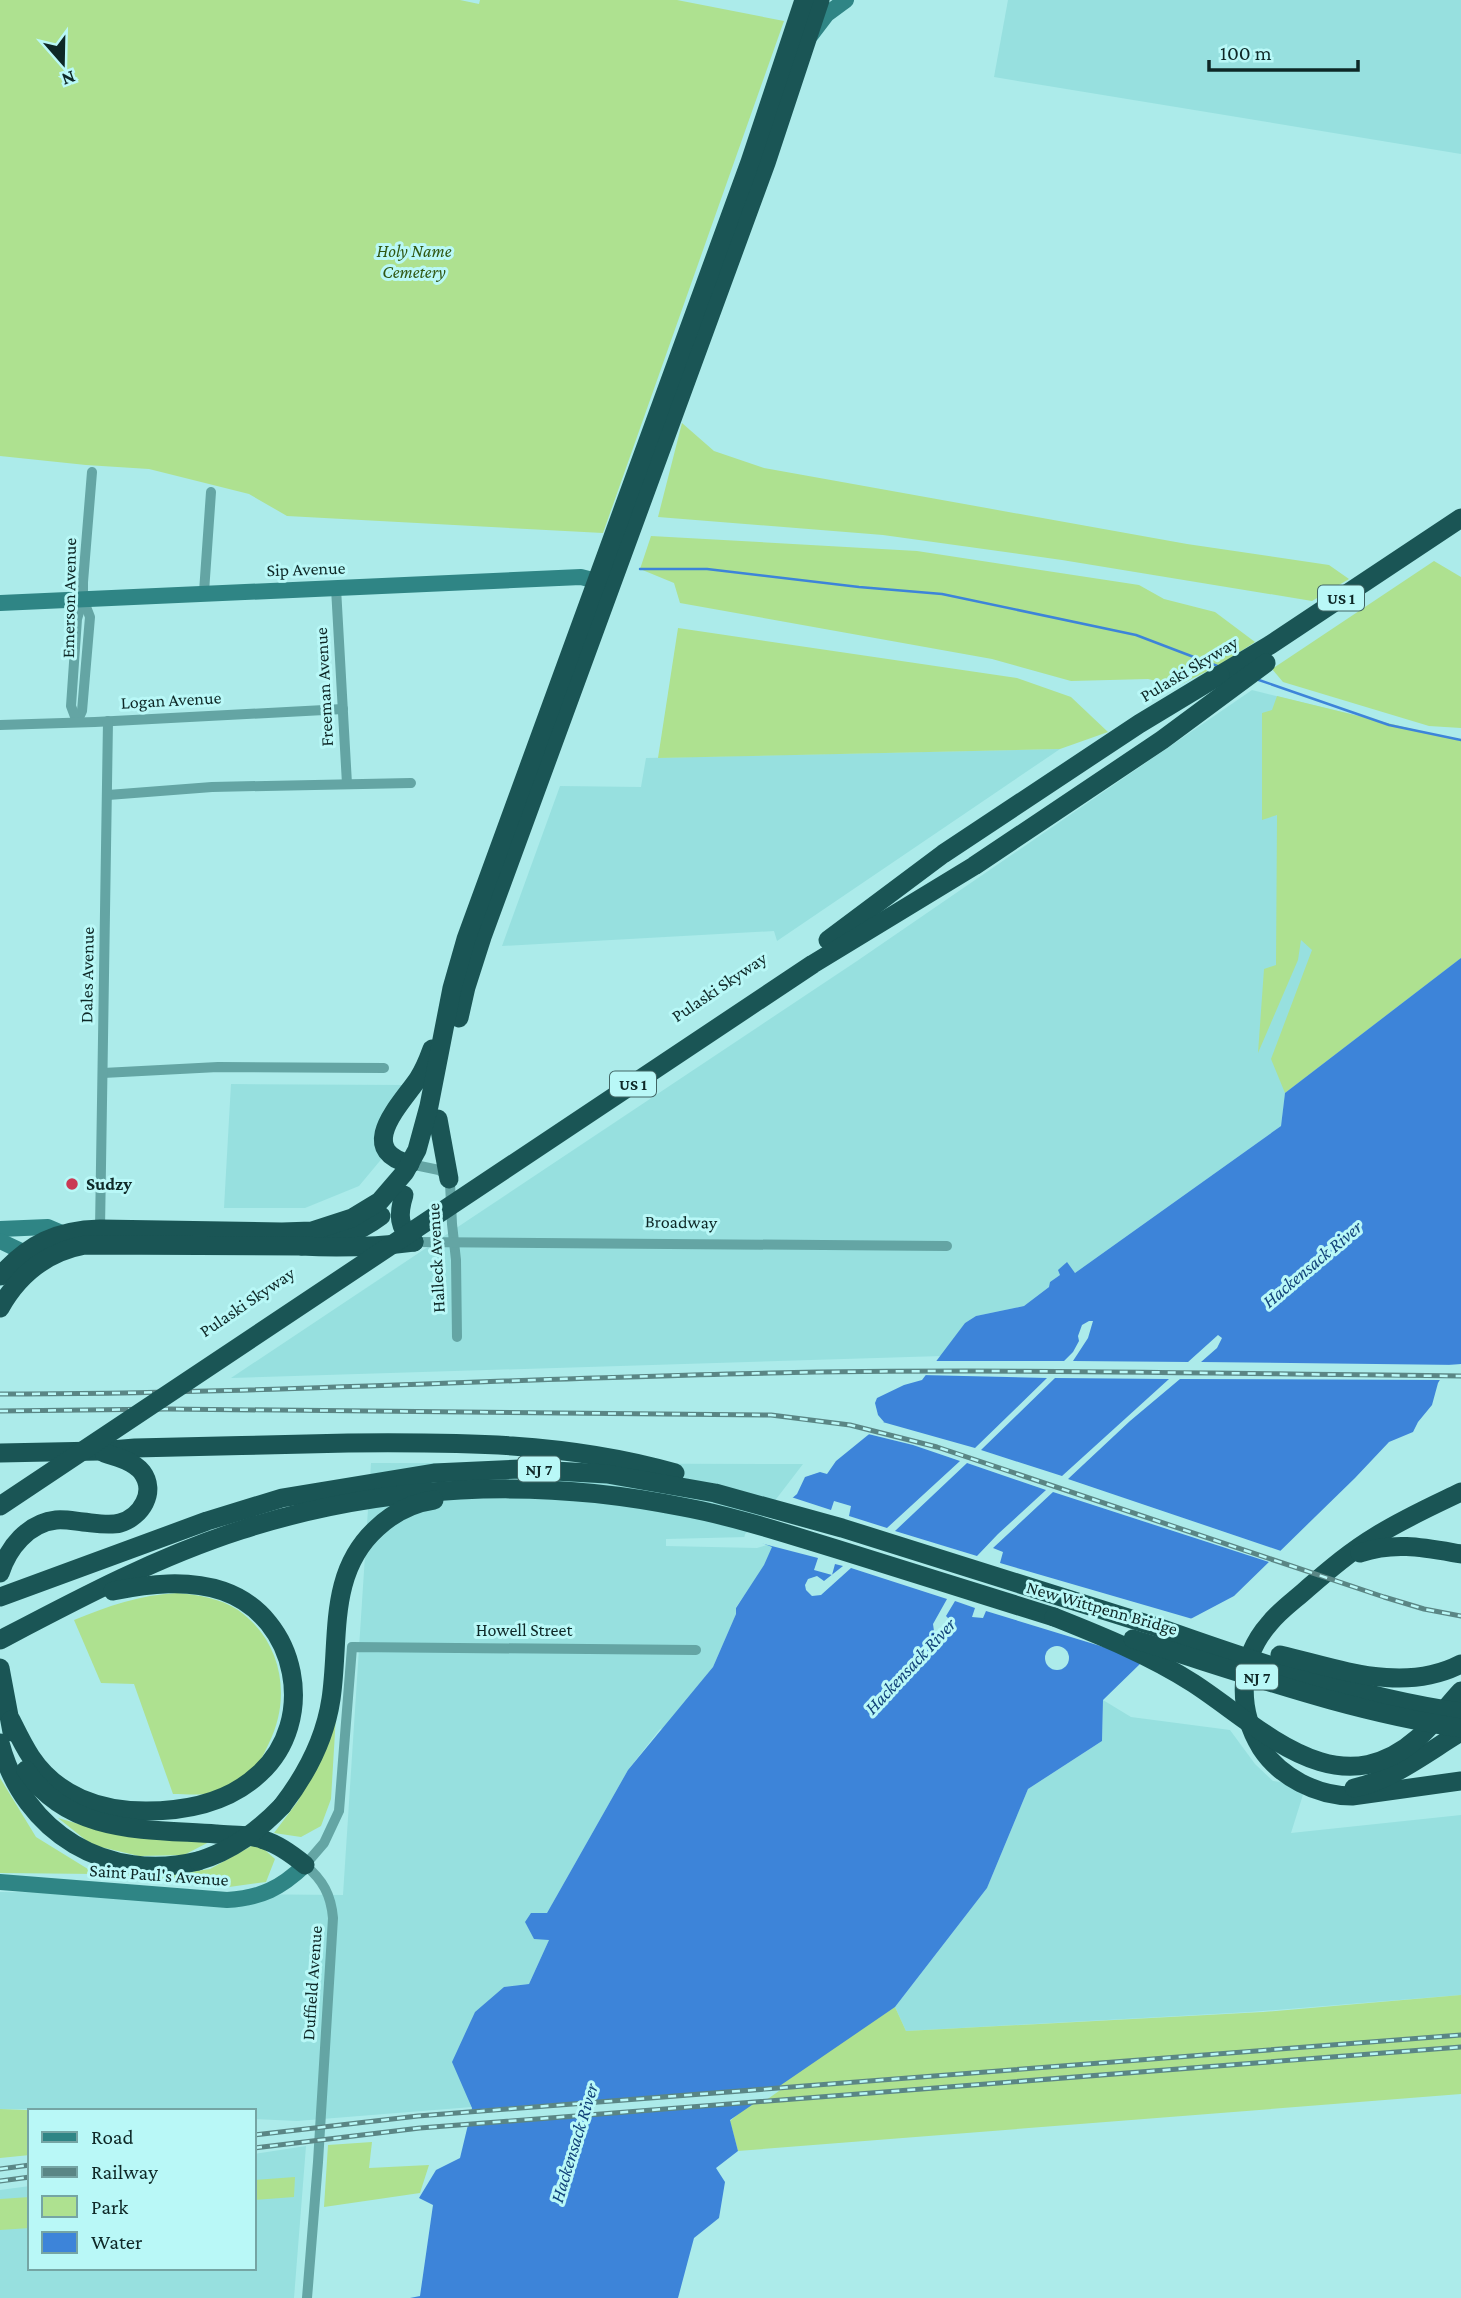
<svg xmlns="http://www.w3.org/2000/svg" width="1461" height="2298" font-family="'Crimson Pro',serif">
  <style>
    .built { fill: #97e0df }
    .green { fill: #aee190 }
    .water { fill: #3d84d9 }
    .pier { fill: #acebea; fill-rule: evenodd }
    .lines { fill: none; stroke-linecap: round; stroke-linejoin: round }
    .stream { stroke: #3d84d9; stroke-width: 2.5 }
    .street { stroke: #64a5a4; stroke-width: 10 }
    .secondary { stroke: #2f8585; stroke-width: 16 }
    .highway { stroke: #1a5555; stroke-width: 19 }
    .rail-casing { stroke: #5a8685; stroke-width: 5 }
    .rail { stroke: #b9f8f7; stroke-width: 2.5; stroke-dasharray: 8; stroke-linecap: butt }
    .highway-bridge { stroke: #1a5555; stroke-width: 19 }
    .poi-dot { fill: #ca3954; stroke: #b9f8f7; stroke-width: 2.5 }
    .labels { text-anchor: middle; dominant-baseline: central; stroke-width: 6; stroke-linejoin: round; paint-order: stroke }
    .shield { fill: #b9f8f7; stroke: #416665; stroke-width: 2 }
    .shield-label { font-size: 16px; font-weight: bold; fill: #0e2827 }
    .park-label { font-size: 18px; font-style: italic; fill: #305712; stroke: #b9f8f7 }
    .street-label { font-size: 18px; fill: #0e2827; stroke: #b9f8f7 }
    .poi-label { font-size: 18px; font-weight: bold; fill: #0e2827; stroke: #b9f8f7; text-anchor: start }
    .water-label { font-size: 19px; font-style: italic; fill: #114279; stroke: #b9f8f7 }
  </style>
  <rect width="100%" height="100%" fill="#acebea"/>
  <g class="built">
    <path d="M1008,0h453v154l-467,-77z"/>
    <path d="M1252,690l209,51v217l-176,135 -4,33 -206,147 -9,-11 -6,13 -10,7v4l-26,20 -48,10 -11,7 -23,33 -711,22 626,-417z"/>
    <path d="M1060,749l-283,192 -3,-10 -272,15 58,-160 81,1 5,-29z"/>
    <path d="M231,1084l175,1 -17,65 -30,36 -54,22h-81z"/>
    <path d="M371,1463l432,1 -56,73 -81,2v7l91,2 10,-3 5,1 3,6 -39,55v7l-23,53 -48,61 -5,1 -32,41 -81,143 2,27 -20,44 -25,3 -32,120 -175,14 -43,-2v-8l-254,-2v-217l343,3z"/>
    <path d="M1103,1700l28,17 99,13 25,34 18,17 33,4 -15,48 170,-18v180l-211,17 -344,19 -11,-24 92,-119 41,-99 74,-48z"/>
    <path d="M306,2146l-12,152h-294v-108l30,-4v82h224v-114z"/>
  </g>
  <g class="green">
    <path d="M0,0h460l19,4 1,-4h197l107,21 -181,512 -316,-17 -38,-22 -100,-25 -63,-4 -86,-9z"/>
    <path d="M682,423l32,28 50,17 423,76 142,21 20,14 -37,22 -250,-41 -179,-25 -225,-18z"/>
    <path d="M651,536l266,15 222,34 25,14 51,13 40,30 -37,24 -41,20 -29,-7 -77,2 -79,-22 -312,-56 -6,-20 -34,-14z"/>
    <path d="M1434,561l27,16v151l-32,-2 -146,-44 -11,-13z"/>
    <path d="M678,628l339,50 54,19 37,35 -48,17 -402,9z"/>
    <path d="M1277,696l184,45v217l-176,135 -14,-34 41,-109 -11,-10 -3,20 -40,93 6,-84 12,-4 1,-150 -15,5v-107l10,-3z"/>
    <path d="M177,1593c21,2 43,5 61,17 44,31 54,87 31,133 -5,11 -11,24 -21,31 -9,7 -22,14 -33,18 -11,4 -29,2 -42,2l-39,-110 -33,-1 -27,-63c34,-14 66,-25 103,-27z"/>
    <path d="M337,1699l-6,100 -10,27 -20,11 -27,-4 24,-32z"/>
    <path d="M0,1778l36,59 60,37 73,1 41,-6 47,-26 18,16 -9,23 -37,5 -133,-13 -96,-1z"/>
    <path d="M58,1818l52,15 101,8 -27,14 -45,1 -47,-11z"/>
    <path d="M1461,1995v99l-723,57 -8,-30 43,-37 122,-77 11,24 357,-19z"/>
    <path d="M0,2109l50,2h-20v44l-30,3z"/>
    <path d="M372,2142l-3,26 60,-3 -9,28 -96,14 4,-62z"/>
    <path d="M295,2177l-1,20 -40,3v-20z"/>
    <path d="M30,2197v31l-30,2v-31z"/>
  </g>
  <path class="water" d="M1461,958v406l-12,1 -11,18 -6,22 -14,17 -5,10 -24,10 -34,36 -121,118 -53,28 -78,76 -1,41 -74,48 -41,99 -92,119 -165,113 8,31 -22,17 9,14 -6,36 -25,20 -16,60h-268l10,-2 13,-91 -14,-7 17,-28 24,-12 12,-50 -20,-46 23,-50 29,-25 25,-3 20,-44 -15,-1 -9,-17 6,-9h16l81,-143 85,-103 23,-53v-6l28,-43 8,-18 -25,-10 50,-43 8,-17 15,-5 7,2 9,-13 48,-39 -6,-7 -3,-12 2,-5 27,-13 18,-5 43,-57 11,-7 48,-10 25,-19 1,-5 10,-7 -2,-5 9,-8 8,11 206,-147 4,-33z"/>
  <g class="pier">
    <path d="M1089,1321h4l-5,17 -15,23 115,1 30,-27 4,3 -5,10 -16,14 260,3v2l-10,1 -8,12 -263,-1 -50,42 -62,58 216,73 -12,11 -219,-71 -60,56 10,4 -3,11 196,57 -76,32 -134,-41 -3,7 -11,-1 3,-9 -20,-7 -9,15 7,7v7l-6,6 -7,1 -6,-6 -1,-7 14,-25 -96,-31 -30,27 -9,1 -6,-6 -1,-5 3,-6 9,-3 7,5 19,-15 -8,-2 -3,11 -18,-5 4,-12 -74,-19 1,-5 43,-38 43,14 3,-9 17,5 -2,10 38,12 73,-67 -47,-16 -49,-12 15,-12 96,27 72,-70 -126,-3 12,-14h131l9,-9 6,-11 -1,-5 4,-11zM1055,1378l113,1h1l-107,97 -81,-26zM967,1463l79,27 -48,44 -21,22 -82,-25z"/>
    <circle cx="1057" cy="1658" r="12"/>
    <path d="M786,2086l-24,17 -298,22 4,-15z"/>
  </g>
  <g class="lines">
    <g class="stream">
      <path d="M640,569h67l152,18 83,7 194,41 84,32"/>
      <path d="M1256,679l133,46 72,15"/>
    </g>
    <g class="street">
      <path d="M336,588l11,196"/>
      <path d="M204,592l7,-100"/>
      <path d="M77,722l5,-11 8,-94 -7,-18v-17l9,-110"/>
      <path d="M77,722l-6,-16 6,-87 6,-20"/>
      <path d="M0,725l95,-3 248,-13"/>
      <path d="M108,795l104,-8 199,-4"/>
      <path d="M103,1073l115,-6 166,1"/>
      <path d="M410,1164l29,6 7,5 4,8 2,41 4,36 1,77"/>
      <path d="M100,1229l8,-508"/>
      <path d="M414,1242l533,4"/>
      <path d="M307,2298l11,-136 15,-244c-2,-23 -10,-38 -28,-53l19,-22 15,-32 13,-164 344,3"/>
    </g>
    <g class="secondary">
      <path d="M811,35l16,-21 19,-14"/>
      <path d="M0,603l581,-26 27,7"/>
      <path d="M0,1229l48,-2 14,6"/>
      <path d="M0,1241l19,9 14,10"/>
      <path d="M0,1882l227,18c34,-2 54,-12 78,-35"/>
    </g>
    <g class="highway">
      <path d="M1220,675l50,-30 191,-127"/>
      <path d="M459,1018l7,-31 16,-50 284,-774 54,-163"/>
      <path d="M438,1119l11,60"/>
      <path d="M410,1164c-56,-14 -9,-60 8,-85 6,-9 10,-19 14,-30"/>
      <path d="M404,1195c-6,19 -6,33 10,47"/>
      <path d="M301,1246c30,-3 56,-12 80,-30"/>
      <path d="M0,1276c29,-32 57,-46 100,-47l182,3 30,-1 40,-13 28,-17 25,-29 12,-22 12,-44 23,-118 14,-49 284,-777 54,-162"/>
      <path d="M0,1308c19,-34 47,-56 85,-63l216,1c38,2 75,1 113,-4"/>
      <path d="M0,1453l99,-2 36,-3c71,-2 142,-3 213,-5 110,-1 219,-1 327,30"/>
      <path d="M1461,1492c-29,14 -58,27 -85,44 -25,15 -46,33 -68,52 -13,12 -28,22 -39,36 -31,35 -32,85 -8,124 19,29 56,48 91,48l109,-15"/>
      <path d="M1360,1553c35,-12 66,-5 101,1"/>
      <path d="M0,1573c8,-25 28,-50 56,-53 8,-1 18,1 27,2 11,1 26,4 37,1 21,-6 37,-31 22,-51 -9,-11 -25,-15 -38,-19"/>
      <path d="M0,1597l207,-76 75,-23 152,-25 86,-4 87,5 108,19 127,35 318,100"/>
      <path d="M0,1640c78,-41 157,-83 241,-110 142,-46 296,-53 442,-23 54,10 107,28 160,44 70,22 141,44 211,66"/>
      <path d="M0,1668l12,64"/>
      <path d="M11,1720c6,12 12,25 20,37 26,39 69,54 115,54 40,0 83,-9 113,-37 59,-53 39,-157 -36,-183 -36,-12 -74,-7 -110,0"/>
      <path d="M0,1743c24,91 108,140 198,118"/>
      <path d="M26,1770c43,65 122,59 190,64 16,2 34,0 48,6 16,5 29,15 41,25"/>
      <path d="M1354,1788c37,-7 75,-37 107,-56"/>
      <path d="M282,1806c24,-31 43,-67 49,-107 9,-60 -4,-126 46,-171 16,-15 36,-25 57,-28"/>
    </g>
    <g class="rail-casing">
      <g id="rail">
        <path d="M0,1394c257,0 514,-16 771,-21 230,-5 460,1 690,3"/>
        <path d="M0,1411l167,-2 604,6 79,10 87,22 447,150 40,12 37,7"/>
        <path d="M254,2135l164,-19 1043,-81"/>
        <path d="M254,2148l166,-20 1041,-81"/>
        <path d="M0,2169l30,-4"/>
        <path d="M0,2181l30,-4"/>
      </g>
    </g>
    <use href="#rail" class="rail"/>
    <g class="highway-bridge">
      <path d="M828,940l115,-86 196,-130 81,-49"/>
      <path d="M0,1506l813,-542 161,-98 188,-126 104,-77"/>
      <path d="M1054,1617c48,19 95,38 139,66 68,44 143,127 225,55 16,-14 29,-32 43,-47"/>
      <path d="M1160,1628c96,34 201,70 301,84"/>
      <path d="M1133,1639c108,33 216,73 328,89"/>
      <path d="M1280,1655c60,14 123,39 181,9"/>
      <path d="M198,1861c34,-10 60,-30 84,-55"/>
    </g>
  </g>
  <circle class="poi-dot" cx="72" cy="1184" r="7"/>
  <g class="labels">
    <g class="shield">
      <rect x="1318" y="585.5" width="46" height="25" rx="5"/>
      <rect x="610" y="1071.5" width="46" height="25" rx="5"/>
      <rect x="518" y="1456.5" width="42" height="25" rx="5"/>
      <rect x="1236" y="1664.5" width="42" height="25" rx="5"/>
    </g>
    <g class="shield-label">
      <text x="1341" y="598">US 1</text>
      <text x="633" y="1084">US 1</text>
      <text x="539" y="1469">NJ 7</text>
      <text x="1257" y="1677">NJ 7</text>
    </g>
    <g class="park-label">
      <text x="414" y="251">Holy Name<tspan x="414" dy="21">Cemetery</tspan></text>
    </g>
    <g class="street-label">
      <text transform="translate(306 569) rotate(-2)">Sip Avenue</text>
      <text transform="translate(69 598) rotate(-89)">Emerson Avenue</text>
      <text transform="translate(1189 669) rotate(-31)">Pulaski Skyway</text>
      <text transform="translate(324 687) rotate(-93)">Freeman Avenue</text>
      <text transform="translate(171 700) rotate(-3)">Logan Avenue</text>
      <text transform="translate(87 975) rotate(-89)">Dales Avenue</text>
      <text transform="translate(719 987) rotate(-34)">Pulaski Skyway</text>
      <text transform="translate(681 1222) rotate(1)">Broadway</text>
      <text transform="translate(436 1258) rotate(-93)">Halleck Avenue</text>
      <text transform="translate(247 1302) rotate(-34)">Pulaski Skyway</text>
      <text transform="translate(1102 1608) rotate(16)">New Wittpenn Bridge</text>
      <text x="524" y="1630">Howell Street</text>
      <text transform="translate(159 1875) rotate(4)">Saint Paul's Avenue</text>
      <text transform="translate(312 1983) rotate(-86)">Duffield Avenue</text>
    </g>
    <g class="poi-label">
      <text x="86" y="1184">Sudzy</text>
    </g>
    <g class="water-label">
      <text transform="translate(1312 1264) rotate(-40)">Hackensack River</text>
      <text transform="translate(910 1666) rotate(-47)">Hackensack River</text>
      <text transform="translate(574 2143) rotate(-73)">Hackensack River</text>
    </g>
  </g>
  <rect x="28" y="2109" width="228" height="161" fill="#b9f8f7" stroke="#75a5a4" stroke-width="2"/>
  <rect x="42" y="2132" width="35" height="10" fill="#2f8585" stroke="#75a5a4" stroke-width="2"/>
  <text x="91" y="2144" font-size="21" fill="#0e2827">Road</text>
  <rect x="42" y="2167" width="35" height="10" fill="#5a8685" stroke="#75a5a4" stroke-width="2"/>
  <text x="91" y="2179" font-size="21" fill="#0e2827">Railway</text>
  <rect x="42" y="2196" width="35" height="21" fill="#aee190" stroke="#75a5a4" stroke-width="2"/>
  <text x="91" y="2214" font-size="21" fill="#0e2827">Park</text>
  <rect x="42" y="2232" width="35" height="21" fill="#3d84d9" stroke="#75a5a4" stroke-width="2"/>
  <text x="91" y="2249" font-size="21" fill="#0e2827">Water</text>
  <g transform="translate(63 63) rotate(160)" stroke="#b9f8f7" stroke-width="5" paint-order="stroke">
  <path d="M0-5L12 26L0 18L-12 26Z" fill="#0e2827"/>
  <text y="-10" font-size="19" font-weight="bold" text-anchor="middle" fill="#0e2827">N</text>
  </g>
  <path d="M1209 60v10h149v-10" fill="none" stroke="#0e2827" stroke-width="3.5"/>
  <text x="1220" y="60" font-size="21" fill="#0e2827" stroke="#b9f8f7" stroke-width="5" paint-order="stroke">100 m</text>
</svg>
